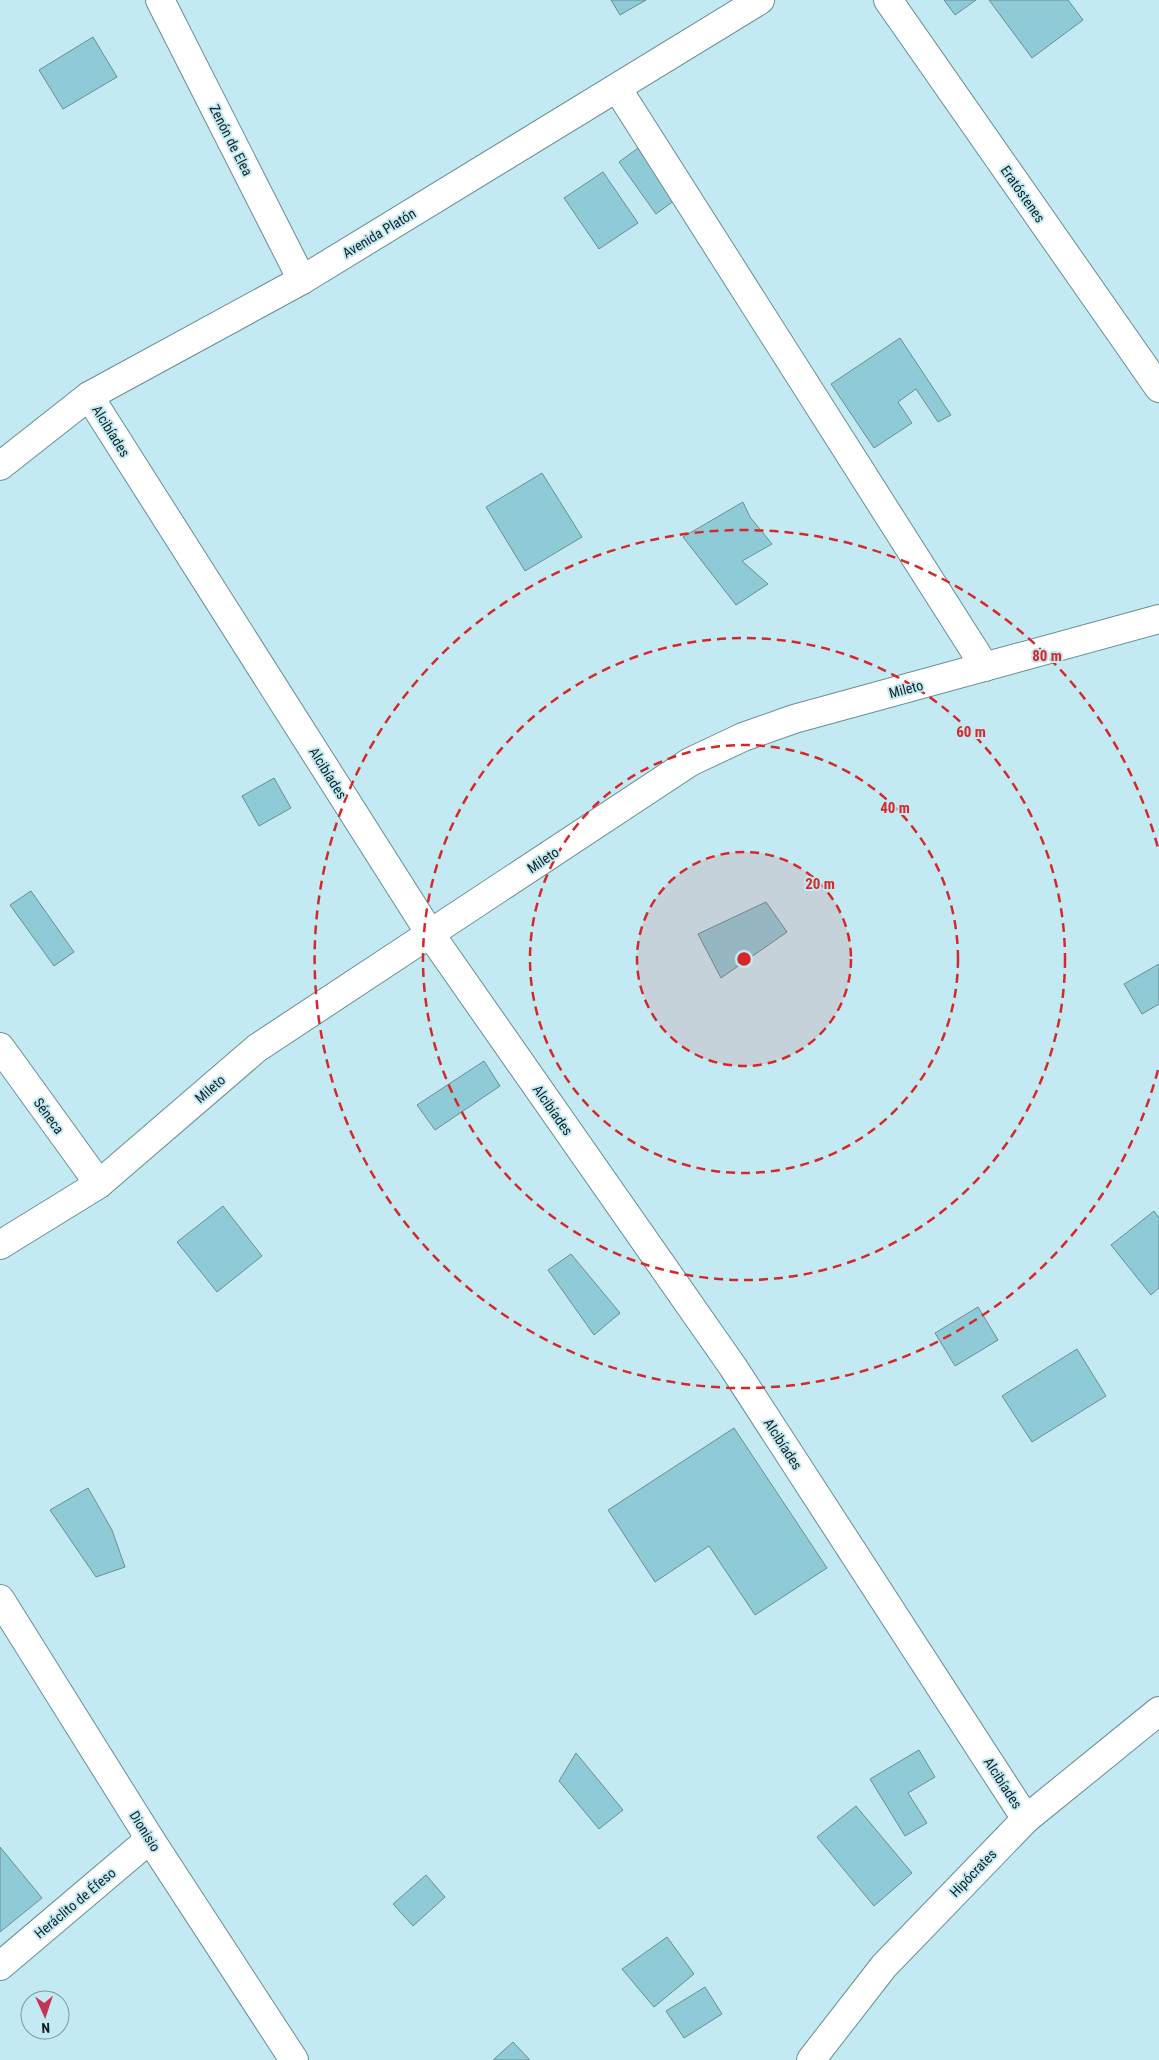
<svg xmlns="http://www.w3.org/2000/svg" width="1159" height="2060" font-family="'Roboto Condensed',sans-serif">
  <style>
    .building { fill: #8ecbd6; stroke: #698e94 }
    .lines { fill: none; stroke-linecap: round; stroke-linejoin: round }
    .street-casing { stroke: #698d94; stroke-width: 30 }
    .secondary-casing { stroke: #698d94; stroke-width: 30 }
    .street { stroke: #fff; stroke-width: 28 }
    .secondary { stroke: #fff; stroke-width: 28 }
    .ring { fill: none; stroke: #d62828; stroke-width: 2.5; stroke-dasharray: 9 6 }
    .labels { text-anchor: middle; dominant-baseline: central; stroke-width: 4; stroke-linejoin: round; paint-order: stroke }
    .street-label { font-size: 14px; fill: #112023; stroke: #c3eaf2 }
    .centre { fill: #d62828; stroke: #c3eaf2; stroke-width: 2.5 }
    .ring-label { font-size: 15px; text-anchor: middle; font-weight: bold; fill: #d62828; stroke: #c3eaf2; stroke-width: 4; stroke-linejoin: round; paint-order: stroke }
  </style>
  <rect width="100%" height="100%" fill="#c3eaf2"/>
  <g class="building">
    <path d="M611,0h35l-26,15z"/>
    <path d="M944,0h32l-21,15z"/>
    <path d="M989,0h79l15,20 -51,38z"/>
    <path d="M93,37l24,40 -54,32 -24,-39z"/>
    <path d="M638,148l37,52 -19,14 -37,-52z"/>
    <path d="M603,172l35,51 -39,26 -35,-51z"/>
    <path d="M900,338l51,77 -13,7 -22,-33 -18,13 14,21 -38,25 -43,-64z"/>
    <path d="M542,473l40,64 -57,34 -39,-64z"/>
    <path d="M743,502l7,15 22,27 -30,17 26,23 -32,21 -53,-68z"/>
    <path d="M274,778l17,30 -32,18 -17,-30z"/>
    <path d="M31,891l43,61 -20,14 -44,-61z"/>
    <path d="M766,902l21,30 -66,46 -23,-44z"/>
    <path d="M1159,964v40l-17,10 -18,-30z"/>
    <path d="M484,1061l16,25 -65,44 -18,-25z"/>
    <path d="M223,1206l39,50 -45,36 -40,-50z"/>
    <path d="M1154,1211l5,7v70l-8,7 -40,-50z"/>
    <path d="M571,1254l49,59 -26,22 -46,-65z"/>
    <path d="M978,1307l20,33 -43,26 -20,-33z"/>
    <path d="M1077,1349l29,47 -74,46 -30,-46z"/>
    <path d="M734,1428l93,140 -72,47 -46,-69 -54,36 -47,-72z"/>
    <path d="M88,1488l24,42 13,37 -29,10 -46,-67z"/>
    <path d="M919,1750l16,27 -27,16 19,30 -22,13 -35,-57z"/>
    <path d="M576,1753l47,57 -24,19 -40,-48z"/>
    <path d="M856,1806l56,67 -38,33 -57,-69z"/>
    <path d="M0,1847l42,51 -42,34z"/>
    <path d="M426,1875l19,22 -32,29 -20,-22z"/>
    <path d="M667,1937l27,37 -40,33 -32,-38z"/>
    <path d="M705,1987l17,27 -38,24 -18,-27z"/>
    <path d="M513,2042l17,18h-37z"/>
  </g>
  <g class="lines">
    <g class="street-casing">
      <g id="street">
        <path d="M160,0l142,280"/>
        <path d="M888,0l271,388"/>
        <path d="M617,88l368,579"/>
        <path d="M89,396l342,539 302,432 293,452"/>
        <path d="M0,1047l99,137"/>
        <path d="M0,1245l99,-61 158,-136 433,-286 53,-25 51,-18 365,-100"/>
        <path d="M0,1599l150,240 144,221"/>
        <path d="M0,1966l150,-127"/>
        <path d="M811,2060l73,-94 142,-147 133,-108"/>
      </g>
    </g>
    <g class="secondary-casing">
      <path id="secondary" d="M0,466l89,-70 213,-116 458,-280"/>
    </g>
    <use href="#street" class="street"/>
    <use href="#secondary" class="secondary"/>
  </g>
  <circle cx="744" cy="959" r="107" fill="#d62828" fill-opacity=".12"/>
  <g class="ring">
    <circle cx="744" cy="959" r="107"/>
    <circle cx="744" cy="959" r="214"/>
    <circle cx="744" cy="959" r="321"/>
    <path d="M1158 1070A429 429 0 1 1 1158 848"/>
  </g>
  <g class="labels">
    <g class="street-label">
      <text transform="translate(231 140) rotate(63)">Zenón de Elea</text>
      <text transform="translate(1023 194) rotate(55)">Eratóstenes</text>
      <text transform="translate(379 233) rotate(-31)">Avenida Platón</text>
      <text transform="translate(111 431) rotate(58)">Alcibíades</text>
      <text transform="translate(906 689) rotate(-15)">Mileto</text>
      <text transform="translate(328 773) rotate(58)">Alcibíades</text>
      <text transform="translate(543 860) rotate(-34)">Mileto</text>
      <text transform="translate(210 1089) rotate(-41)">Mileto</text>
      <text transform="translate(553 1110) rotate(55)">Alcibíades</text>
      <text transform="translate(49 1116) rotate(54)">Séneca</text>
      <text transform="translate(783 1444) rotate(57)">Alcibíades</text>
      <text transform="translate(1003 1783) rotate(57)">Alcibíades</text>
      <text transform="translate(145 1831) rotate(58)">Dionisio</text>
      <text transform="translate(973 1873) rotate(-46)">Hipócrates</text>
      <text transform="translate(75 1903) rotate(-40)">Heráclito de Éfeso</text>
    </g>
  </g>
  <circle cx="744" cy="959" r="8" class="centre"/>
  <g class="ring-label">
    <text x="1047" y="661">80 m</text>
    <text x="971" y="737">60 m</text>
    <text x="895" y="813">40 m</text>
    <text x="820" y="889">20 m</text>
  </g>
  <g transform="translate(45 2015) rotate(177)"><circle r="24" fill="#c3eaf2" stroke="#7c999f"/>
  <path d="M0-4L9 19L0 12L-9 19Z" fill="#c53552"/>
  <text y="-8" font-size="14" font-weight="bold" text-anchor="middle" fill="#112023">N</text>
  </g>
</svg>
